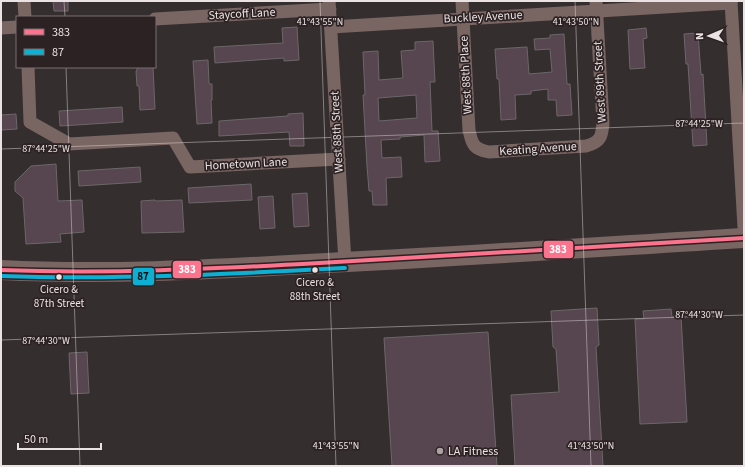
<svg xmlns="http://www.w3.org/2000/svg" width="745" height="467" font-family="'Source Sans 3',sans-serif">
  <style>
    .building { fill: #57454f; stroke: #6c6768; fill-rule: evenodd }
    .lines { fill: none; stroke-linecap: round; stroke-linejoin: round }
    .minor { stroke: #796561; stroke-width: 13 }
    .primary { stroke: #796562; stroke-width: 20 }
    .bus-1-casing { stroke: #2d2223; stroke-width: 7 }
    .bus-2-casing { stroke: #2d2223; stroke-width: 7 }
    .bus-1 { stroke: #fc738d; stroke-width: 4 }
    .bus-2 { stroke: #0dafd3; stroke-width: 4 }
    .ticks { fill: none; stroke: #eae2e3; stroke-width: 1; stroke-opacity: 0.45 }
    .bus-dot { fill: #eae2e3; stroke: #2d2223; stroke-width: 1.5 }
    .poi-dot { fill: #aaa3a4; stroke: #2d2223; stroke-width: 1.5 }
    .labels { text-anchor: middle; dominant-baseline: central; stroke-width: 3.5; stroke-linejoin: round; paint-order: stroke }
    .bus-label { font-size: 11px; fill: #eae2e3; stroke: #2d2223 }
    .street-label { font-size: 12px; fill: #eae2e3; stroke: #2d2223 }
    .poi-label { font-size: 12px; fill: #eae2e3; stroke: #2d2223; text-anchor: start }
    .ticks-label { font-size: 10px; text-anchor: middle; fill: #eae2e3; stroke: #2d2223; stroke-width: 3.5; stroke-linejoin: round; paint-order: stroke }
    .line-badge { stroke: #2d2223; stroke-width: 1.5 }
    .badge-label { font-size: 11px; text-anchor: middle; font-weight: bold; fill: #fff }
    .pale-badge-label { font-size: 11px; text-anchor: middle; font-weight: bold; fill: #111 }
  </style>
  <rect width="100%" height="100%" fill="#342e2f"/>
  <g class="building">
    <path d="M53,1h15v10h-14z"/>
    <path d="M297,27l2,33 -15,1v-3l-69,5 -1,-16 69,-4 -1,-15z"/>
    <path d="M646,28l1,10 -4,1 2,29 -15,1 -2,-39z"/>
    <path d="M698,33l3,42 2,-1 4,71 -14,1 -5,-82h-2l-2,-30z"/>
    <path d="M564,34l3,50h3l2,31 -15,1 -1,-16h-8v-11l-17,2v3l-16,1 1,24 -15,1 -2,-41h-2l-2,-30 32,-2 2,27 23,-2 -2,-23 -15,1 -1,-11 16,-1v-3z"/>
    <path d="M433,41l2,41h-5l2,49h6l2,30 -15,1 -1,-27 -24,2v2l-19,1 1,18 19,-1 1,20 -16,1 1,27h-14l-1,-14h-3l-2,-25 -4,-71h2l-2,-43 15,-1 1,29 24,-2 -2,-27 14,-1v-8zM416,95l1,23 -38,3 -1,-23z"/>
    <path d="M208,60l1,24h3v16h-1l1,23 -15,1 -4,-63z"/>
    <path d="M137,67h16l2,42 -15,1 -1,-24h-2l-1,-15 1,-1z"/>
    <path d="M122,107l1,15 -63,4 -1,-15z"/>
    <path d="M303,113l1,33h-14l-1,-14 -70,4v-15l69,-5v-2z"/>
    <path d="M16,114l1,15 -16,1v-15z"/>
    <path d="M56,164l2,37 24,-1 2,32 -24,2 1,8 -35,2 -3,-46 -8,-7v-9l16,-16z"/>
    <path d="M140,167l1,15 -62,4 -1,-15z"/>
    <path d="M251,184l1,16 -63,3 -1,-15z"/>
    <path d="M307,193l2,33 -15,1 -2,-33z"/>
    <path d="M273,196l2,32 -15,1 -2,-32z"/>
    <path d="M155,200l1,1 26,-1 2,32 -42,1 -1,-32z"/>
    <path d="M597,308l2,37 -3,2 7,119h-88l-4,-71 48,-3 -3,-43 -3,-2 -2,-36z"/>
    <path d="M671,309l1,8 9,-1 6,106 -47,2 -5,-105h9l-1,-8z"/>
    <path d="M488,332l9,134h-105l-8,-128z"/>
    <path d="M87,352l2,41 -18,1 -2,-41z"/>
  </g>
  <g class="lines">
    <g class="minor">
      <path d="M24,1l1,16"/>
      <path d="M329,1l16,261"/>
      <path d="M462,1l7,129c3,15 5,19 20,22l97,-6c15,-4 16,-10 17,-23l-7,-122"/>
      <path d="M731,1l13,227"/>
      <path d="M155,19l175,-10"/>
      <path d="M331,27l400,-24"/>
      <path d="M1,28l16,-1"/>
      <path d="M28,67l2,55 39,22 104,-6 17,29 149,-8"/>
    </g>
    <path class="primary" d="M1,270c102,5 204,0 306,-6 146,-7 291,-17 437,-26"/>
    <g class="bus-1-casing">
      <path id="bus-1" d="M1,270c106,4 212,-1 318,-7 141,-7 283,-16 425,-25"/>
    </g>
    <g class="bus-2-casing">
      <path id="bus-2" d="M1,276c115,4 229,-2 344,-8"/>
    </g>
    <use href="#bus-1" class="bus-1"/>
    <use href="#bus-2" class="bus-2"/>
  </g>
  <path class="ticks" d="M64,1l1,16M320,1l16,465M575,1l16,465M66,67l14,399M1,149l743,-26M1,340l743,-25"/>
  <g class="bus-dot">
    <circle cx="315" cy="270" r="3.5"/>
    <circle cx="59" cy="277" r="3.5"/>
  </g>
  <circle class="poi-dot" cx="440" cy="451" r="4"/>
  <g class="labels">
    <g class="bus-label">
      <text x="315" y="282">Cicero &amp;<tspan x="315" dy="14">88th Street</tspan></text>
      <text x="59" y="289">Cicero &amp;<tspan x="59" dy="14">87th Street</tspan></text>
    </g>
    <g class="street-label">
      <text transform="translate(242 14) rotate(-3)">Staycoff Lane</text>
      <text transform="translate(483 17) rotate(-3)">Buckley Avenue</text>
      <text transform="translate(466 75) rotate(-93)">West 88th Place</text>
      <text transform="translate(600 82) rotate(-93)">West 89th Street</text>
      <text transform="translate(337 132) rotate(-93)">West 88th Street</text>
      <text transform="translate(538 149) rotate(-4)">Keating Avenue</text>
      <text transform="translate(246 164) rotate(-3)">Hometown Lane</text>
    </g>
    <g class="poi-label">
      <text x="448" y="451">LA Fitness</text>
    </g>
  </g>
  <g class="ticks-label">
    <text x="320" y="25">41°43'55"N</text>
    <text x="576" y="25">41°43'50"N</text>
    <text x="699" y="127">87°44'25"W</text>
    <text x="46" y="152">87°44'25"W</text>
    <text x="699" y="318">87°44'30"W</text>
    <text x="46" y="344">87°44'30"W</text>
    <text x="336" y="449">41°43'55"N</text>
    <text x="591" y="449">41°43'50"N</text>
  </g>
  <g class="line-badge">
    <rect x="543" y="240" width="31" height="19" rx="4" fill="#fc738d"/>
    <rect x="172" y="260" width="30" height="19" rx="4" fill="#fc738d"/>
    <rect x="132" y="267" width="23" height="19" rx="4" fill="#0dafd3"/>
  </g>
  <g class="badge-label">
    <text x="558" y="253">383</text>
    <text x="187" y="273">383</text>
  </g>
  <g class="pale-badge-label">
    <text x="143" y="280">87</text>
  </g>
  <rect width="745" height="467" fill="none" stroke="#eae2e3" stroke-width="4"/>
  <rect x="16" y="16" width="140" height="52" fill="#2d2223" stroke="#796f70"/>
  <rect x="24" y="29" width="20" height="6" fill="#fc738d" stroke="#796f70"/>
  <text x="52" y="36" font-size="12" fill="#eae2e3">383</text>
  <rect x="24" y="49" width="20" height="6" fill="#0dafd3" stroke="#796f70"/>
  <text x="52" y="56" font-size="12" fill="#eae2e3">87</text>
  <g transform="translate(709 36) rotate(268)" stroke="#2d2223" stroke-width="3" paint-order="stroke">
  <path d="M0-3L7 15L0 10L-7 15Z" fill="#eae2e3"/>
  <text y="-6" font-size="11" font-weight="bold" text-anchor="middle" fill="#eae2e3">N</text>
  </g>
  <path d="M18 443v6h83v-6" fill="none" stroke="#eae2e3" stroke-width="2"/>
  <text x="24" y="443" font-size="12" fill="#eae2e3" stroke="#2d2223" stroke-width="3" paint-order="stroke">50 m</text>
</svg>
